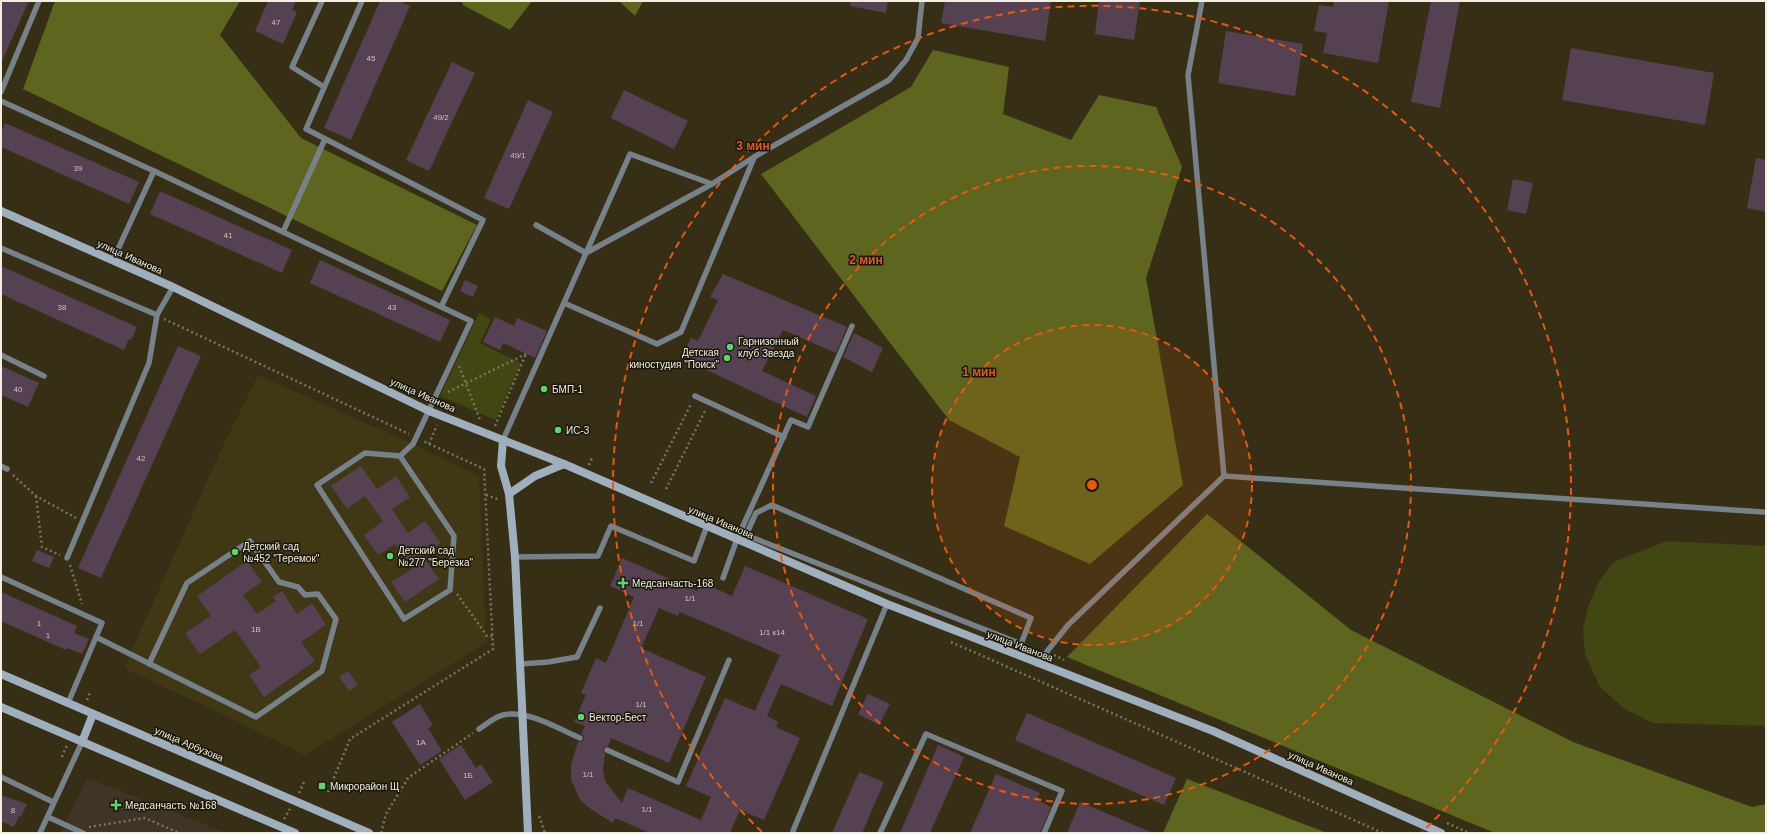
<svg xmlns="http://www.w3.org/2000/svg" width="1767" height="834" font-family="Helvetica,sans-serif">
  <style>
    .built { fill: #403715 }
    .medical { fill: #403525 }
    .green { fill: #414613 }
    .forest { fill: #5e651e }
    .building { fill: #564153; fill-rule: evenodd }
    .lines { fill: none; stroke-linecap: round; stroke-linejoin: round }
    .path { stroke: #7a745e; stroke-width: 2.5; stroke-dasharray: 2 3; stroke-linecap: butt }
    .lane { stroke: #77818a; stroke-width: 5.5 }
    .secondary { stroke: #9fafbe; stroke-width: 8 }
    .ring { fill: none; stroke: #e8590c; stroke-width: 2; stroke-dasharray: 7 5 }
    .poi-dot { fill: #5dd56c; stroke: #1a170c; stroke-width: 1.5 }
    .labels { text-anchor: middle; dominant-baseline: central; stroke-width: 3; stroke-linejoin: round; paint-order: stroke }
    .number-label { font-size: 8px; fill: #ccc4bd }
    .street-label { font-size: 10px; fill: #f3efe0; stroke: #1a170c }
    .poi-label { font-size: 10px; fill: #f3efe0; stroke: #1a170c; text-anchor: start }
    .centre { fill: #e8590c; stroke: #1a170c; stroke-width: 2 }
    .ring-label { font-size: 12px; text-anchor: middle; font-weight: bold; fill: #e8590c; stroke: #1a170c; stroke-width: 3; stroke-linejoin: round; paint-order: stroke }
  </style>
  <rect width="100%" height="100%" fill="#362f15"/>
  <path class="built" d="M258,375l155,69 66,32 7,167 -181,112 -85,-42 -96,-45 97,-218z"/>
  <path class="medical" d="M88,778l138,55h-166z"/>
  <g class="green">
    <path d="M479,313l12,6 -11,24 41,20 -25,57 -56,-24z"/>
    <path d="M1667,541l99,5v180l-113,-3 -28,-14 -25,-22 -15,-33 -2,-25 5,-22 11,-26 15,-19z"/>
  </g>
  <g class="forest">
    <path d="M55,1h185l-20,34 81,103 176,87 -35,66 -419,-202z"/>
    <path d="M462,1h70l-22,29 -47,-25z"/>
    <path d="M619,1h24l-8,15z"/>
    <path d="M933,50l76,17 -6,47 68,26 28,-45 57,12 26,60 -36,111 37,207 -93,79 -86,-38 16,-69 -71,-37 -188,-246 150,-87z"/>
    <path d="M1207,514l144,116 222,112 179,65 14,-3v29h-271l-428,-176z"/>
    <path d="M1187,779l140,54h-164z"/>
  </g>
  <g class="building">
    <path d="M3,1h26l-28,62v-57z"/>
    <path d="M268,1h28l-4,9 5,2 -14,32 -28,-13z"/>
    <path d="M380,1h19l11,5 -59,134 -27,-12z"/>
    <path d="M851,1h37l-2,12 -36,-7z"/>
    <path d="M945,1h106l-6,40 -104,-18z"/>
    <path d="M1099,1h41l-6,39 -39,-6z"/>
    <path d="M1334,1h55l-11,62 -55,-10 4,-20 -13,-2 5,-26 14,2z"/>
    <path d="M1431,1h29l-20,107 -29,-6z"/>
    <path d="M1226,31l77,13 -8,52 -77,-13z"/>
    <path d="M1571,48l143,25 -9,52 -143,-25z"/>
    <path d="M452,62l23,11 -46,98 -23,-11z"/>
    <path d="M624,90l64,31 -14,28 -63,-31z"/>
    <path d="M528,100l25,12 -44,97 -25,-11z"/>
    <path d="M5,123l134,59 -10,22 -128,-57v-15z"/>
    <path d="M1756,158l10,2v52l-19,-4z"/>
    <path d="M1513,179l20,4 -7,31 -19,-4z"/>
    <path d="M160,191l132,59 -10,23 -132,-59z"/>
    <path d="M320,260l130,60 -10,22 -130,-59z"/>
    <path d="M1,266l136,61 -6,13 -2,-1 -5,11 -123,-56z"/>
    <path d="M723,274l124,53 -11,26 -53,-23 -21,41 54,25 -9,21 -126,-59 10,-20 7,3 20,-41 -8,-3z"/>
    <path d="M465,280l13,6 -5,11 -13,-6z"/>
    <path d="M495,317l19,9 3,-8 30,13 -12,27 -32,-15 -3,7 -17,-8z"/>
    <path d="M854,333l29,15 -11,24 -29,-15z"/>
    <path d="M178,346l23,10 -100,222 -23,-10z"/>
    <path d="M1,366l38,17 -11,24 -27,-12z"/>
    <path d="M361,466l16,23 19,-13 14,21 -18,12 16,24 17,-12 16,22 -18,13 16,23 -34,23 -14,-20 21,-13 -17,-25 -17,11 -14,-20 19,-14 -18,-25 -18,13 -16,-23z"/>
    <path d="M37,550l17,7 -5,11 -17,-7z"/>
    <path d="M622,558l75,33 4,-9 31,14 13,-30 123,53 -36,87 -51,-22 -14,32 11,6 -2,5 24,11 -36,82 -24,-10 -10,23h-80l-35,-15 -2,5 -21,-13 -11,-9 -10,-21v-15l7,-23h3l3,-3v-3l-3,-2 4,-8 -11,-4 12,-27 -5,-2 15,-35 10,5 28,-66 -24,-11zM659,608l19,8 2,-4 100,43 -25,56 -30,-13 -39,88 25,11 -10,23 -73,-32 -6,15 -17,-22 -2,-12 2,-15 -2,-4 1,-3 4,-1 3,-8 58,25 37,-86 -65,-29z"/>
    <path d="M247,561l15,21 -19,13 14,19 19,-13 -3,-4 9,-6 15,23 15,-11 14,22 -25,17 14,19 -51,36 -15,-22 12,-8 -26,-37 -35,24 -15,-21 26,-17 -14,-20z"/>
    <path d="M1,592l76,34 -3,7 15,6 -7,15 -15,-6 -1,2 -65,-29z"/>
    <path d="M348,671l10,14 -9,6 -10,-14z"/>
    <path d="M868,694l22,10 -11,21 -21,-11z"/>
    <path d="M420,704l13,21 -5,3 14,23 -22,14 -28,-43z"/>
    <path d="M1027,713l149,65 -12,27 -149,-65z"/>
    <path d="M461,745l15,23 5,-4 12,18 -28,18 -26,-41z"/>
    <path d="M938,745l26,12 -34,76h-30z"/>
    <path d="M859,772l25,10 -22,51h-30z"/>
    <path d="M996,774l44,19 -3,7 14,7 -11,26h-70z"/>
    <path d="M1,795l26,9 -6,13 -2,-1 -5,11 -13,-6z"/>
    <path d="M1080,802l73,31h-86z"/>
  </g>
  <g class="lines">
    <g class="path">
      <path d="M164,319l245,115"/>
      <path d="M459,366l21,54"/>
      <path d="M448,392l78,-38"/>
      <path d="M495,426l31,-72"/>
      <path d="M429,444l8,-19"/>
      <path d="M589,465l3,-7"/>
      <path d="M13,475l23,21 40,22"/>
      <path d="M651,483l40,-79"/>
      <path d="M666,489l40,-80"/>
      <path d="M486,495l14,5"/>
      <path d="M36,496l6,51 18,8"/>
      <path d="M70,565l12,39"/>
      <path d="M457,594l30,42h6"/>
      <path d="M951,642l432,191"/>
      <path d="M1054,655l10,5"/>
      <path d="M87,700l3,-8"/>
      <path d="M62,757l5,-12"/>
      <path d="M328,792l22,-53 143,-90 -9,-180 -61,-28"/>
      <path d="M299,793l5,-11"/>
      <path d="M539,816l6,17"/>
      <path d="M284,819l6,-10"/>
      <path d="M1447,823l22,10"/>
      <path d="M89,827l56,-9 34,15"/>
      <path d="M381,833l5,-19 22,-36 65,-45"/>
    </g>
    <g class="lane">
      <path d="M322,1l-30,66 32,20"/>
      <path d="M362,1l-56,128 177,91 -42,87"/>
      <path d="M1202,1l-14,74 36,401"/>
      <path d="M1,92l38,-91"/>
      <path d="M1,101l153,70 317,150 -58,123 -13,12"/>
      <path d="M536,225l50,28 126,-69"/>
      <path d="M283,232l42,-93"/>
      <path d="M1,248l156,67"/>
      <path d="M113,260l41,-89"/>
      <path d="M564,303l93,41 24,-12 73,-174"/>
      <path d="M1,355l43,21"/>
      <path d="M695,396l89,41"/>
      <path d="M503,440l127,-286 82,30 42,-27 135,-77 17,-20 12,-22 4,-37"/>
      <path d="M365,453l35,3 54,80 -4,54 -46,29 -87,-134z"/>
      <path d="M1,466l6,3"/>
      <path d="M772,505l259,113 -10,26 -275,-109 10,-22z"/>
      <path d="M515,557l83,-1 13,-30 83,35 13,-35"/>
      <path d="M67,558l82,-195 8,-48 16,-28"/>
      <path d="M1,577l101,46 -34,80"/>
      <path d="M723,578l14,-39 54,-119 17,7 44,-101"/>
      <path d="M96,637l160,80 66,-46 14,-52 -18,-25 -13,1 -7,-8 -19,-5 -29,-41 -63,42 -38,81"/>
      <path d="M520,664l28,-2 29,-5 23,-49"/>
      <path d="M1037,664l31,-39 156,-149 539,36"/>
      <path d="M479,729c8,-5 15,-12 24,-14 23,-6 56,14 77,23"/>
      <path d="M607,750l71,32 51,-122"/>
      <path d="M1,777l52,25"/>
      <path d="M48,817l35,16"/>
      <path d="M793,831l94,-227"/>
      <path d="M40,833l42,-91"/>
      <path d="M880,833l46,-99 136,57 -18,42"/>
    </g>
    <g class="secondary">
      <path d="M1,211l172,76 256,124 135,53 323,140 326,127 228,102"/>
      <path d="M503,440l-2,26 8,28 6,63 13,276"/>
      <path d="M509,494l26,-18 29,-12"/>
      <path d="M1,674l368,159"/>
      <path d="M1,707l294,126"/>
      <path d="M82,742l11,-28"/>
    </g>
  </g>
  <circle cx="1092" cy="485" r="160" fill="#e8590c" fill-opacity=".12"/>
  <g class="ring">
    <circle cx="1092" cy="485" r="160"/>
    <circle cx="1092" cy="485" r="319"/>
    <path d="M762 832A479 479 0 1 1 1422 832"/>
  </g>
  <g class="poi-dot">
    <circle cx="730" cy="347" r="4"/>
    <circle cx="727" cy="358" r="4"/>
    <circle cx="544" cy="389" r="4"/>
    <circle cx="558" cy="430" r="4"/>
    <circle cx="235" cy="552" r="4"/>
    <circle cx="390" cy="556" r="4"/>
    <path d="M621 577h4v4h4v4h-4v4h-4v-4h-4v-4h4z"/>
    <circle cx="581" cy="717" r="4"/>
    <rect x="318" y="782" width="8" height="8" rx="2"/>
    <path d="M114 799h4v4h4v4h-4v4h-4v-4h-4v-4h4z"/>
  </g>
  <g class="labels">
    <g class="number-label">
      <text x="276" y="22">47</text>
      <text x="371" y="58">45</text>
      <text x="441" y="117">49/2</text>
      <text x="518" y="155">49/1</text>
      <text x="78" y="168">39</text>
      <text x="228" y="235">41</text>
      <text x="62" y="307">38</text>
      <text x="392" y="307">43</text>
      <text x="18" y="389">40</text>
      <text x="141" y="458">42</text>
      <text x="690" y="598">1/1</text>
      <text x="39" y="623">1</text>
      <text x="638" y="623">1/1</text>
      <text x="256" y="629">1В</text>
      <text x="772" y="632">1/1 к14</text>
      <text x="48" y="635">1</text>
      <text x="641" y="704">1/1</text>
      <text x="421" y="742">1А</text>
      <text x="588" y="774">1/1</text>
      <text x="468" y="775">1Б</text>
      <text x="647" y="809">1/1</text>
      <text x="13" y="810">8</text>
    </g>
    <g class="street-label">
      <text transform="translate(130 257) rotate(24)">улица Иванова</text>
      <text transform="translate(423 395) rotate(24)">улица Иванова</text>
      <text transform="translate(721 522) rotate(23)">улица Иванова</text>
      <text transform="translate(1020 646) rotate(21)">улица Иванова</text>
      <text transform="translate(189 744) rotate(23)">улица Арбузова</text>
      <text transform="translate(1321 768) rotate(24)">улица Иванова</text>
    </g>
    <g class="poi-label">
      <text x="738" y="341">Гарнизонный<tspan x="738" dy="12">клуб Звезда</tspan></text>
      <text x="719" y="352" text-anchor="end">Детская<tspan x="719" dy="12">киностудия "Поиск"</tspan></text>
      <text x="552" y="389">БМП-1</text>
      <text x="566" y="430">ИС-3</text>
      <text x="243" y="546">Детский сад<tspan x="243" dy="12">№452 "Теремок"</tspan></text>
      <text x="398" y="550">Детский сад<tspan x="398" dy="12">№277 "Березка"</tspan></text>
      <text x="632" y="583">Медсанчасть-168</text>
      <text x="589" y="717">Вектор-Бeст</text>
      <text x="330" y="786">Микрорайон Щ</text>
      <text x="125" y="805">Медсанчасть №168</text>
    </g>
  </g>
  <circle cx="1092" cy="485" r="6" class="centre"/>
  <g class="ring-label">
    <text x="753" y="150">3 мин</text>
    <text x="866" y="264">2 мин</text>
    <text x="979" y="376">1 мин</text>
  </g>
  <rect width="1767" height="834" fill="none" stroke="#f3efe0" stroke-width="4"/>
</svg>
